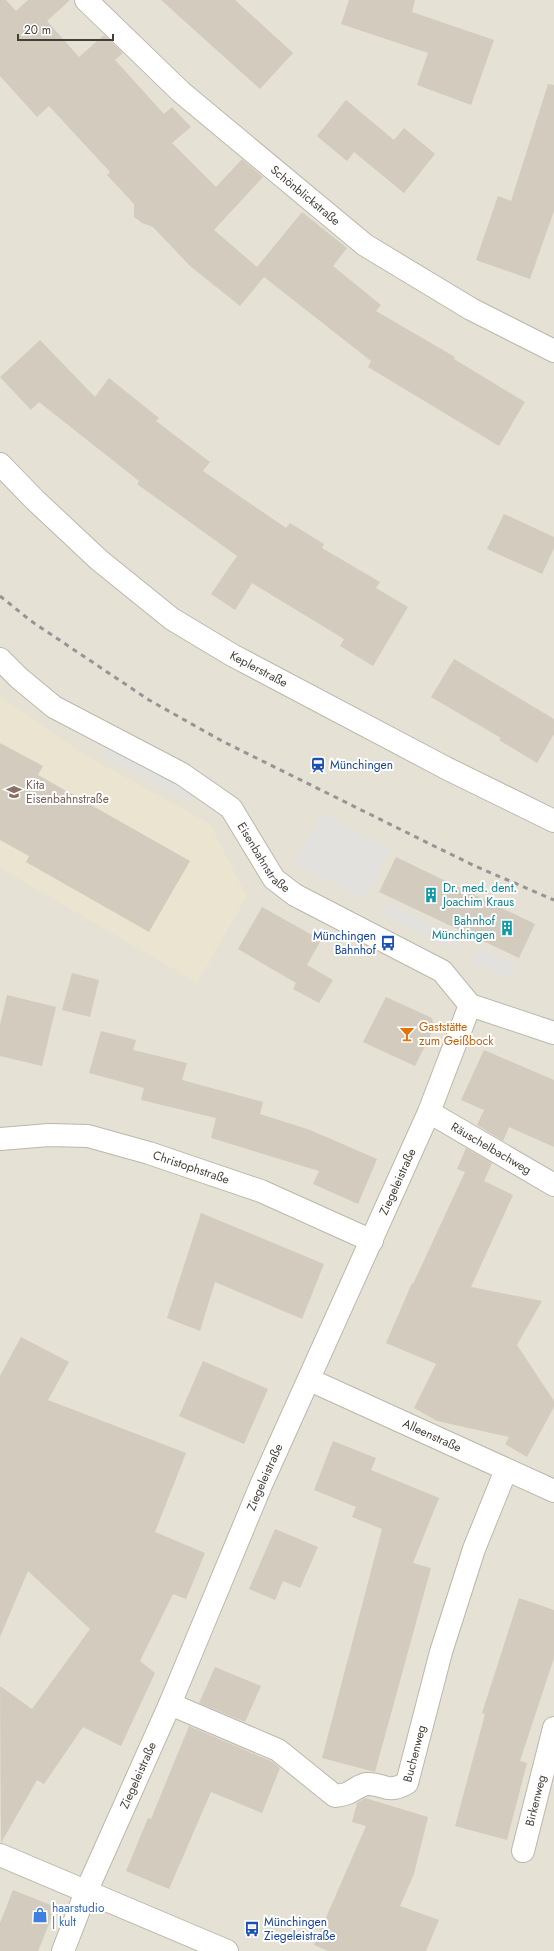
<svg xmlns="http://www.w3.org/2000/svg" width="554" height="1951" font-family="Jost,sans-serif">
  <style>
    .residential { fill: #e5e1d5 }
    .education { fill: #eae4d1 }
    .parking { fill: #e3e1de }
    .building { fill: #d3cbbd }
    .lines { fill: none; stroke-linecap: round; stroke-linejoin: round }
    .minor-casing { stroke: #bdb7aa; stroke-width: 24 }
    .minor { stroke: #fff; stroke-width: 22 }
    .rail { stroke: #959595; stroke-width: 3; stroke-dasharray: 5 5; stroke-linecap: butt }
    .labels { text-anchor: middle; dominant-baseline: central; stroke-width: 4; stroke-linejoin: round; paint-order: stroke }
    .street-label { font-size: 12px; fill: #443f36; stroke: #fff }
    .transit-label { font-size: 12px; fill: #164399; stroke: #fff; text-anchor: start }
    .education-label { font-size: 12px; fill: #785e54; stroke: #fff; text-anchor: start }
    .culture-label { font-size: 12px; fill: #0d838f; stroke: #fff; text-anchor: start }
    .food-label { font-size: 12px; fill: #c56008; stroke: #fff; text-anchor: start }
    .shop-label { font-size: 12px; fill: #366cbe; stroke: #fff; text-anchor: start }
  </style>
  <rect width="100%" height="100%" fill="#f2efe6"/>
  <rect class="residential" x="0" y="0" width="554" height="1951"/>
  <path class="education" d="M0,696l80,56 130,72 37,72 -50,87 -197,-115z"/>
  <g class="parking">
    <path d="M106,745l87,47 -5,9 -87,-47z"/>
    <path d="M321,813l69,36 -26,50 -69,-35z"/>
    <path d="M386,902l73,37 -6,11 -73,-37z"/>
    <path d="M478,947l38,17 -8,16 -37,-18z"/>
  </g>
  <g class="building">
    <path d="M0,0h6l10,11 12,-11h42l-23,21 32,36 25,-22 19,18 -8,7 49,54 8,-7 19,20 -19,16 44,44 26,-28 21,18 -49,53 43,37 45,-55 45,36 -14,18 48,39 -5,6 79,46 -1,2 71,43 -26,44 -131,-79 3,-6 -107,-84 -24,29 -50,-40 -37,-39 -11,-4 -8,-6v-13l-27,-29 3,-3 -61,-66 -12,11 -37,-41z"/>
    <path d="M161,0h74l58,53 -33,36z"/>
    <path d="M349,0h66l-3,12 82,28 -23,65 -54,-20 11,-32 -87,-29z"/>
    <path d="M548,84l6,1v126l-24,68 -54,-19 22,-64 13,5z"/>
    <path d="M346,100l48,40 10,-12 31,26 -31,39 -50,-41 -7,9 -30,-25z"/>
    <path d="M40,340l55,57 14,-19 50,40 -3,3 54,41 -7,9 83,57 4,-5 34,21 -2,4 58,34 -4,6 32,19 -35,59 -33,-20 4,-7 -92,-56 -17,27 -24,-16 26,-38 -100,-72 2,-3 -100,-79 -8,8 -31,-33z"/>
    <path d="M504,514l50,23v11l-12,26 -55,-25z"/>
    <path d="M454,659l100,60v15l-17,29 -38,-23 2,-2 -70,-41z"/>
    <path d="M0,743l43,23 -5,9 152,86 -41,71 -123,-70 3,-6 -29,-16z"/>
    <path d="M396,857l139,67 -16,34 -140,-66z"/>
    <path d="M262,907l59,33 -14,25 26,15 -14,23 -26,-14 3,-6 -58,-34z"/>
    <path d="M72,973l27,7 -9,37 -28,-7z"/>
    <path d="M7,995l49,12 -14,59 -42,-10v-31z"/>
    <path d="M386,997l46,21 2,10 -19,38 -52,-24z"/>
    <path d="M101,1031l35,9 -3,10 54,13 -5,17 81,22 -3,12 50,16 67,29 -19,45 -45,-20 6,-13 -108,-33 5,-20 -75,-18 3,-12 -55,-15z"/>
    <path d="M484,1050l70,30v67l-45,-20 -6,14 -26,-16 7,-15 -23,-10z"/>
    <path d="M466,1148l26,15 -8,18 29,14 -42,92 71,14 -25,44 37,56v6l-27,50 -22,-13 4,-7 -72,-16 -23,-13 22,-44 -50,-21 26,-60 1,1 52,-112 -8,-3z"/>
    <path d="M201,1213l123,51 -22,55 -87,-37 -15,49 -33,-13z"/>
    <path d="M21,1337l48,25 -21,38 138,53 -31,79 50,21 -19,46 -13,-5 -33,67 15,12 -34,73 -38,-19 -39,57 -7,-4 -36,63 -1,-157 32,23 58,-80 -62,-58 -28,66v-261z"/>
    <path d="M203,1361l65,28 -24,55 -65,-28z"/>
    <path d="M333,1441l43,17 -5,12 68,28 -26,65 18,5 -56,204 -53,-14 60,-229 -30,-12 4,-10 -42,-17z"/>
    <path d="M275,1529l43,18 -18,41 -17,-7 -8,19 -26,-11z"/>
    <path d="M519,1598l35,12v48l-34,103 7,2 -20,77 -52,-14 30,-112 -3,-1z"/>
    <path d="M215,1667l46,19 -16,36 -46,-19z"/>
    <path d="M189,1726l84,36 7,6 -18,45 -51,-21 -42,97 -43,-18 22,-53 3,1z"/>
    <path d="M365,1798l63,19 -14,57 -14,32 39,14 -13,31h-98l-14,-6 52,-119 -14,-4 5,-19z"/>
    <path d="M13,1890l43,17 -18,44h-38v-28z"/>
  </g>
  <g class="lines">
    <g class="minor-casing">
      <g id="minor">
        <path id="s1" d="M86,0l95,92 184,153 106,64 83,42"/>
        <path id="s2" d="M0,464l35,36 64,60 73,59 60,36 214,113 108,53"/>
        <path id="s3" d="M0,659l19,19 35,29 128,67 49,34 43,71 21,16 147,76 28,34 84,28"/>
        <path id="s4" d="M429,1112l125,73"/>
        <path id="s5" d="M0,1139l49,-4 39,1 61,17 112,38 111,50"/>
        <path id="s6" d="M310,1380l244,111"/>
        <path id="s7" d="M170,1704l108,46 57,46c4,-1 11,-1 15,-4 6,-3 10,-7 17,-8 18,-1 18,11 40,-1l34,-131 33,-103 32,-79"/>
        <path id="s8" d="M523,1851l31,-123"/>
        <path d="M0,1855l227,96"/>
        <path id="s9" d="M63,1951l23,-59 84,-188 91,-219 168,-373 41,-107"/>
      </g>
    </g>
    <use href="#minor" class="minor"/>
    <path class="rail" d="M0,596l31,25 118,79 73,41 210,104 43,21 79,34"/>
  </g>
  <defs>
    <g id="station-bare" transform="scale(1.2)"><path d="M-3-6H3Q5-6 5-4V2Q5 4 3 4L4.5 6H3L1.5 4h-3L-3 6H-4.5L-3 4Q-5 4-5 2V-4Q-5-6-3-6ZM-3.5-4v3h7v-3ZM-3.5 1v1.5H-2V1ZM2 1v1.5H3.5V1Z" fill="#1a4fb4" stroke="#fff" stroke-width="2.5" paint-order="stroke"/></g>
    <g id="school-bare" transform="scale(1.2)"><path d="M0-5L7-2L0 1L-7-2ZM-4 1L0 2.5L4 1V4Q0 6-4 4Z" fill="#8d6e63" stroke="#fff" stroke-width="2.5" paint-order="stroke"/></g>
    <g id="building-bare" transform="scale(1.2)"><path d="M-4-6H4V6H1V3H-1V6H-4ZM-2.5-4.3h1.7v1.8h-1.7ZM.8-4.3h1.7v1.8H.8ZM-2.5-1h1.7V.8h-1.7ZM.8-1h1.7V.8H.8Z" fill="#0f9aa8" stroke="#fff" stroke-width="2.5" paint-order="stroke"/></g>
    <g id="bus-bare" transform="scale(1.2)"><path d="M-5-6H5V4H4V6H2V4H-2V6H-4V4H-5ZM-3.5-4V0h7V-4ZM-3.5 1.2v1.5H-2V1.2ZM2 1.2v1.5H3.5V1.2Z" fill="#1a4fb4" stroke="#fff" stroke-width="2.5" paint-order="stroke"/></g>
    <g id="bar-bare" transform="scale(1.2)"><path d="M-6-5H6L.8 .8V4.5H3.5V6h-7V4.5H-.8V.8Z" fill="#e8710a" stroke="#fff" stroke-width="2.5" paint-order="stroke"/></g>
    <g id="shop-bare" transform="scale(1.2)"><path d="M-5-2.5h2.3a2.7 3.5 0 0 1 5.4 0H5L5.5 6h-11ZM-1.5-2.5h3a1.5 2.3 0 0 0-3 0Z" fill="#3f7fe0" stroke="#fff" stroke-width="2.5" paint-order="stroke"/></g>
  </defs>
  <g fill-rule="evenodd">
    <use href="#station-bare" x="318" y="765"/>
    <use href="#school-bare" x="14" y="792"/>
    <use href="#building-bare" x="431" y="895"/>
    <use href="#building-bare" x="507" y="928"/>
    <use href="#bus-bare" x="388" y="943"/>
    <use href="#bar-bare" x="407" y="1034"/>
    <use href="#shop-bare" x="40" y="1915"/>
    <use href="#bus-bare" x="252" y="1929"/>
  </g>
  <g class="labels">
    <g class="street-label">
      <text stroke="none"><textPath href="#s1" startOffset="294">Schönblickstraße</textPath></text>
      <text stroke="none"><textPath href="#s2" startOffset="332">Keplerstraße</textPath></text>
      <text stroke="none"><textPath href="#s3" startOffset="336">Eisenbahnstraße</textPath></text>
      <text stroke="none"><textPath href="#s4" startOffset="72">Räuschelbachweg</textPath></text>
      <text stroke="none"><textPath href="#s5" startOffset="196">Christophstraße</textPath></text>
      <text stroke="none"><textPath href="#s9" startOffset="839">Ziegeleistraße</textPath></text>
      <text stroke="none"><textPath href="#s6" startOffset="134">Alleenstraße</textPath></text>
      <text stroke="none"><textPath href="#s9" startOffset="515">Ziegeleistraße</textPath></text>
      <text stroke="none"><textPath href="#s7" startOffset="297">Buchenweg</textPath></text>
      <text stroke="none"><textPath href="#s9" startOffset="191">Ziegeleistraße</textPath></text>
      <text stroke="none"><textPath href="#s8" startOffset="52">Birkenweg</textPath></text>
    </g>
    <g class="transit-label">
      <text x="330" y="765">Münchingen</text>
      <text x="376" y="936" text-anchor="end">Münchingen<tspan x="376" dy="14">Bahnhof</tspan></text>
      <text x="264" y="1922">Münchingen<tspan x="264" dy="14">Ziegeleistraße</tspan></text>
    </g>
    <g class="education-label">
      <text x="26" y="785">Kita<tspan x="26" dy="14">Eisenbahnstraße</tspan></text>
    </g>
    <g class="culture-label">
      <text x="443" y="888">Dr. med. dent.<tspan x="443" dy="14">Joachim Kraus</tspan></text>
      <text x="495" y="921" text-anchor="end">Bahnhof<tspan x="495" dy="14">Münchingen</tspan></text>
    </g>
    <g class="food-label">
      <text x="419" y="1027">Gaststätte<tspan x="419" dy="14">zum Geißbock</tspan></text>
    </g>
    <g class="shop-label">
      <text x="52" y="1908">haarstudio<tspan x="52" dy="14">| kult</tspan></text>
    </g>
  </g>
  <path d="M18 34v6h95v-6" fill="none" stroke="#443f36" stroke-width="2"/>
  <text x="24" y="34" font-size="12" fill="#443f36" stroke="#ffffff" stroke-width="3" paint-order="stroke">20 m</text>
</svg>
